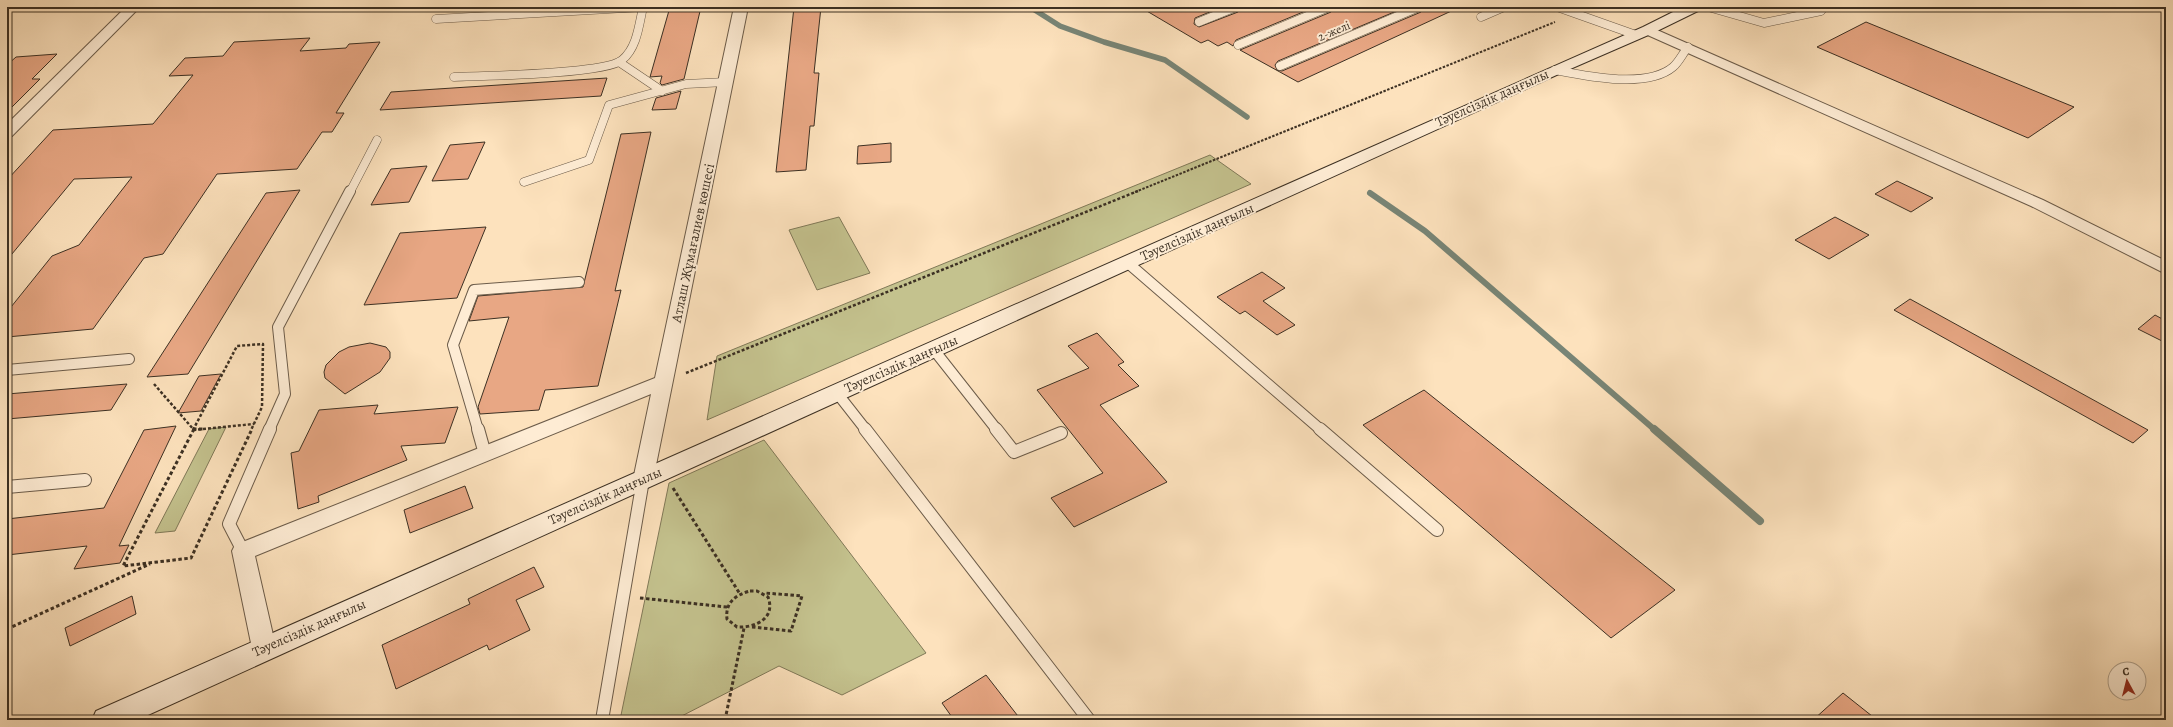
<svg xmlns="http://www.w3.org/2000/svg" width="2173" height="727" font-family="Alegreya,serif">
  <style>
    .green { fill: #c4c28e; stroke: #807958 }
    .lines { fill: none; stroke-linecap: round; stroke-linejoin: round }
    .stream-far2 { stroke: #788576; stroke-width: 5.5 }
    .stream-far1 { stroke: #788576; stroke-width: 6 }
    .stream { stroke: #788576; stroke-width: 8 }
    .building { fill: #e8a784; stroke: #3c3023 }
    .lane-far2-casing { stroke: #6c5c4a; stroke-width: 9 }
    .lane-far1-casing { stroke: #6c5c4a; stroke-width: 12 }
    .lane-casing { stroke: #6c5c4a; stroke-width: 14 }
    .street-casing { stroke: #6c5c4a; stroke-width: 2 }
    .secondary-casing { stroke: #3c3023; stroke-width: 2 }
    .path-far2 { stroke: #3c3023; stroke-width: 2; stroke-dasharray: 2.5 1.5; stroke-linecap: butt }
    .path-far1 { stroke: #3c3023; stroke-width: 2.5; stroke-dasharray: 3 2; stroke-linecap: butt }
    .path { stroke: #3c3023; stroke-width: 3; stroke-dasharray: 3.5 2.5; stroke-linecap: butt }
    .lane-far2 { stroke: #feecd4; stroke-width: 8 }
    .lane-far1 { stroke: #feecd4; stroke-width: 10 }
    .lane { stroke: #feecd4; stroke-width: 12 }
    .street { fill: #feecd4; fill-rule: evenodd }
    .secondary { fill: #feecd4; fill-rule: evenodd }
    .labels { text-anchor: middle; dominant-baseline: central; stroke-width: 4; stroke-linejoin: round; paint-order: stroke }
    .far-street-label { font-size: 12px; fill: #3c3023; stroke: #feecd4 }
    .street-label { font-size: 14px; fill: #3c3023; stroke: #feecd4 }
  </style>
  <rect width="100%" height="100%" fill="#fde2bd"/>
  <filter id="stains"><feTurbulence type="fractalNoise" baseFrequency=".005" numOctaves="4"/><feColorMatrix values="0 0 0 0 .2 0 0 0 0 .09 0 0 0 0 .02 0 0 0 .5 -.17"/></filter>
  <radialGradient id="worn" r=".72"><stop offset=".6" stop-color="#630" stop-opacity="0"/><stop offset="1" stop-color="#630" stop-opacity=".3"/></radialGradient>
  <g class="green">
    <path d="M1210,155l41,29 -544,236 10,-64z"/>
    <path d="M839,217l31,56 -53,17 -28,-60z"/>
    <path d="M226,427l-51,104 -20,2 54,-104z"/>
    <path d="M764,440l162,213 -84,42 -63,-29 -105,54h-54l49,-237z"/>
  </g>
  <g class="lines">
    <path class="stream-far2" d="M1030,7l30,19 44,16 61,18 82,57"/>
    <path class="stream-far1" d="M1370,193l55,38 230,199"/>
    <path class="stream" d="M1654,429l106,92"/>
  </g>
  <g class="building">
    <path d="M670,7h31l-17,72 -22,6 -2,-2 2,-7 -12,1z"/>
    <path d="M794,7h27l-7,66h5l-5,53h-4l-4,44 -30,2z"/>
    <path d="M1140,7h82l-27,11 -1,6 5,3 39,-15 3,-5h74l-79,33 -3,6 -6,-4 -9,4 -10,-6 -7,3z"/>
    <path d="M1334,7h72l-128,54 -3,4 2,5 5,1 139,-59 3,-5h36l-162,75 -58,-32 91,-38z"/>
    <path d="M1866,22l208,85 -46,31 -211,-91z"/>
    <path d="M310,38l-10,13 46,-3 3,-4 31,-2 -44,71h8l-12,19h-10l-25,37 -80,5 -54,80 -19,4 -51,71 -86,8v-25l45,-56 27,-11 53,-68 -58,2 -67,81v-80l46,-50 100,-6 40,-49 -24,1 16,-18 38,-2 11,-14z"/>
    <path d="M57,54l-25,25h8l-33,33v-47l9,-8z"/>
    <path d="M607,78l-6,18 -221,14 11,-18z"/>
    <path d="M681,91l-5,18 -24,1 4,-12z"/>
    <path d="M651,132l-36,159 6,-1 -23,96 -53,4 -6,20 -59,4 -2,-7 31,-90 -40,4 9,-25 105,-9 38,-153z"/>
    <path d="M485,142l-17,37 -36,2 18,-36z"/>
    <path d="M891,143v19l-34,2 1,-18z"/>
    <path d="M427,166l-18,36 -38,3 20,-36z"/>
    <path d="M1897,181l36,17 -22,14 -36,-18z"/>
    <path d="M300,190l-112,184 -41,3 119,-184z"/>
    <path d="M1835,217l34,18 -40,24 -34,-19z"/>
    <path d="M486,227l-29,71 -93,7 36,-72z"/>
    <path d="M1262,272l23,16 -22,13 32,24 -18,10 -32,-24 -5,3 -23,-17z"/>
    <path d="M1910,299l238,131 -15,13 -239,-133z"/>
    <path d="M2155,315l11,6v22l-28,-14z"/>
    <path d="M1097,333l27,29 -6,3 21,21 -39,19 67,77 -93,45 -23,-29 52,-25 -66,-83 52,-22 -21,-22z"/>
    <path d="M370,343l16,4 4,5v6l-10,14 -35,22 -20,-16 -1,-6 2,-7 13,-13 10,-5z"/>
    <path d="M221,374l-20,37 -23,2 21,-37z"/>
    <path d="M127,384l-16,26 -104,9v-25z"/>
    <path d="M1424,390l251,200 -64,48 -248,-213z"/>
    <path d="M378,405l-4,9 84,-7 -13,36 -44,3 6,14 -89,36 1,6 -21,7 -7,-56 8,-2 20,-41z"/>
    <path d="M176,426l-57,120 10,-1 -9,18 -46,6 13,-23 -80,9v-36l97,-11 40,-78z"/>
    <path d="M465,486l8,22 -63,25 -6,-23z"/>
    <path d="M534,567l10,20 -28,13 14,30 -41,20 -2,-5 -91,44 -14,-44 88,-41 -2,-5z"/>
    <path d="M132,596l4,18 -66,32 -5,-18z"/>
    <path d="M986,675l35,45h-67l-12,-17z"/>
    <path d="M1843,693l34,27h-64z"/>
  </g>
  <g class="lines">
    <g class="lane-far2-casing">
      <g id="lane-far2">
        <path d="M1557,7l79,28"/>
        <path d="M1708,7l56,16 57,-12 3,-4"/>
        <path d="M1481,17l23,-10"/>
        <path d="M436,19l207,-12c-4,18 -6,41 -21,53 -16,14 -141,16 -168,17"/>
        <path d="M1199,22l37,-15"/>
        <path d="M1238,45l91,-38"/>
        <path d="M619,62l43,29"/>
        <path d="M1280,66l139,-59"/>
        <path d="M1555,70c31,6 92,19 118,-3 6,-5 10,-14 15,-20"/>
        <path d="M524,182l65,-22 20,-55 77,-21 40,-2"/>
        <path d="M350,192l27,-52"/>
      </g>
    </g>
    <g class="lane-far1-casing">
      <g id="lane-far1">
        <path d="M1128,263l193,167"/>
        <path d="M934,350l63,80"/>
        <path d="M7,370l122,-11"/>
        <path d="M837,393l29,37"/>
        <path d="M269,430l16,-36 -7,-67 72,-136"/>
        <path d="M478,430l-25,-85 21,-55 105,-8"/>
      </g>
    </g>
    <g class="lane-casing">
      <g id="lane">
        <path d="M478,429l7,25"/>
        <path d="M865,429l224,291"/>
        <path d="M996,429l18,23 47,-19"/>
        <path d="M1320,429l117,101"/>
        <path d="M7,487l78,-7"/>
        <path d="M243,551l-14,-27 41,-95"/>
        <path d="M602,720l41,-240"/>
      </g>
    </g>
    <g class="street-casing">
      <g id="street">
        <path d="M126,7h14l-128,129 -5,2v-14z"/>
        <path d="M734,7h14l-95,473 -3,6 -7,2 -7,-2 -3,-6 18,-86 -396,162 21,92 -4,7 -8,3 -8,-3 -4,-7 -20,-97 3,-6 420,-167z"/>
        <path d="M1648,26l395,174 123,61v13l-135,-68 -388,-173 -2,-3z"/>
      </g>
    </g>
    <g class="secondary-casing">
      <path id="secondary" d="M1683,7h20l-3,3 -47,23 -92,40 -1424,647h-45l4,-9 1547,-684z"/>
    </g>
    <path class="path-far2" d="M1135,192l420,-170"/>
    <g class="path-far1">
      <path d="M686,373l452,-182"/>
      <path d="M154,384l40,46 60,-6"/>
      <path d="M193,430l44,-84 26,-2 -1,63 -11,23"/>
    </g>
    <g class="path">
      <path d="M193,429h11"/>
      <path d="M194,429l-71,137 68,-8 61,-129"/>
      <path d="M673,488l67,106"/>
      <path d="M750,591h7l11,6c8,21 -12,31 -31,30l-10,-8c-2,-16 8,-24 23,-28z"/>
      <path d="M640,598l87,9"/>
      <path d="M752,627l39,4 11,-35 -37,-3"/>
      <path d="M7,629l143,-65"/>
      <path d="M725,720l19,-92"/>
    </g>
    <use href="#lane-far2" class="lane-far2"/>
    <use href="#lane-far1" class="lane-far1"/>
    <use href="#lane" class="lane"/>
    <use href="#street" class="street"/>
    <use href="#secondary" class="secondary"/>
  </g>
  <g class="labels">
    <g class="far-street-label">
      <text transform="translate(1334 31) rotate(-23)">2-желі</text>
    </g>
    <g class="street-label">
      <text transform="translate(1492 98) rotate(-24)">Тәуелсіздік даңғылы</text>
      <text transform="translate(1197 232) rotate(-24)">Тәуелсіздік даңғылы</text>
      <text transform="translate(693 243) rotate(-78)">Атлаш Жұмағалиев көшесі</text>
      <text transform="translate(901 364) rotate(-24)">Тәуелсіздік даңғылы</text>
      <text transform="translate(605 496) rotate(-24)">Тәуелсіздік даңғылы</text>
      <text transform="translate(309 628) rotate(-24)">Тәуелсіздік даңғылы</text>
    </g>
  </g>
  <rect width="2173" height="727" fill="none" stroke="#fde2bd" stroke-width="24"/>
  <rect x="8" y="8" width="2157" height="711" fill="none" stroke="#3c3023" stroke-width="2"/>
  <rect x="12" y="12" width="2149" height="703" fill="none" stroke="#3c3023"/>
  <g transform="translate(2127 681) rotate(353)"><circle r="19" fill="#feecd4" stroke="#b0a18d"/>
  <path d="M0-3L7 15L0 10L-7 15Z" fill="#8f2418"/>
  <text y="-6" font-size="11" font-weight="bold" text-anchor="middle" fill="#3c3023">С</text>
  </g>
  <rect width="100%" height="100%" filter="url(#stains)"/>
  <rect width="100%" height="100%" fill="url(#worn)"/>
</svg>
